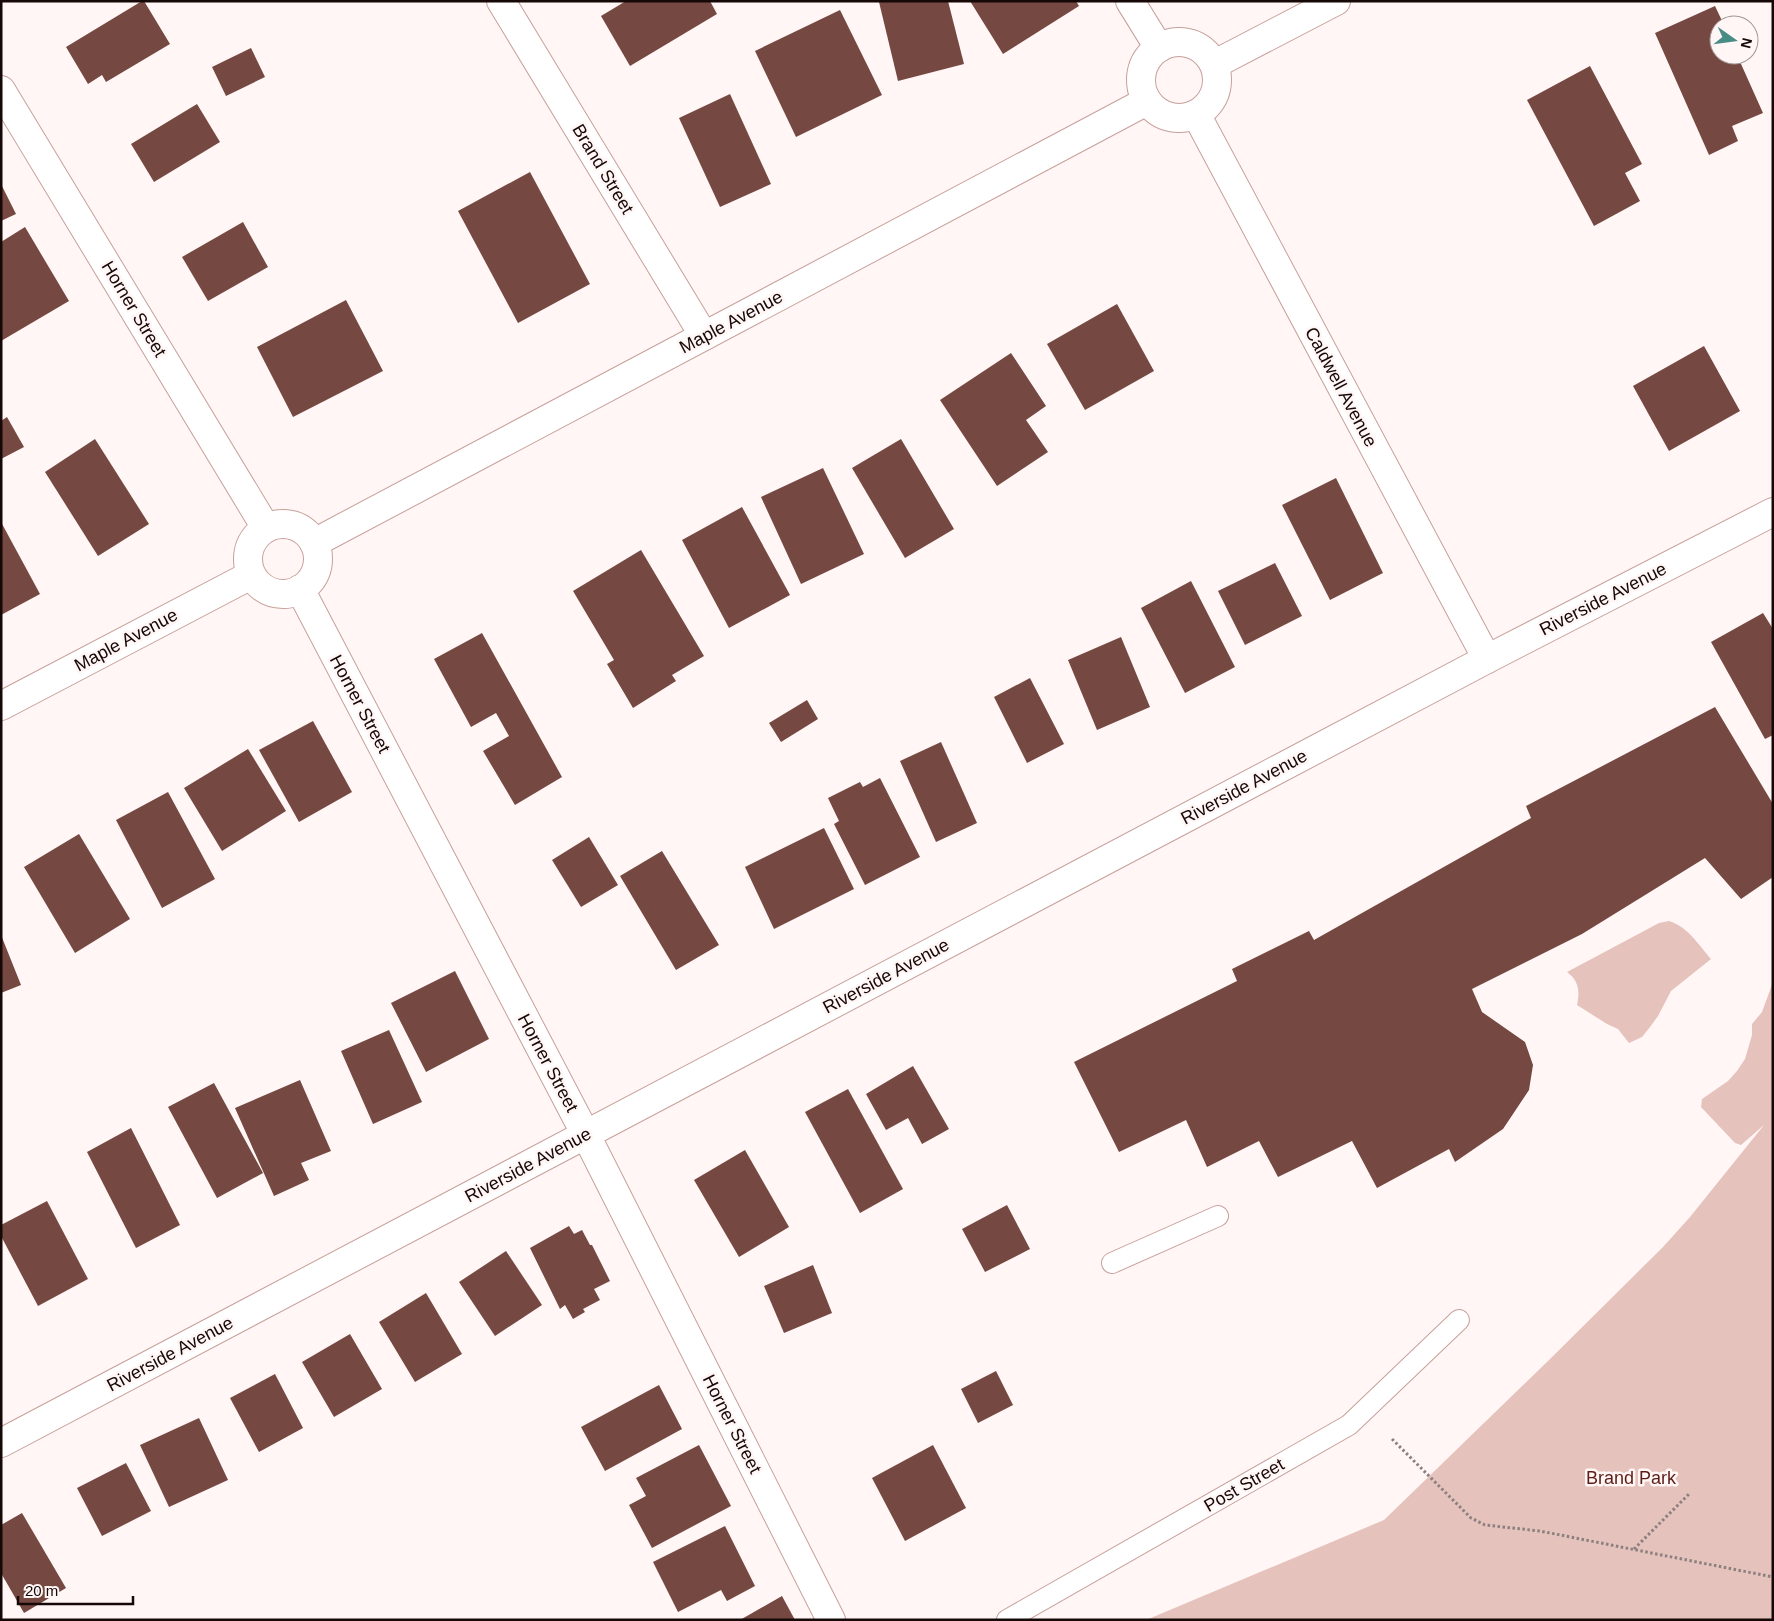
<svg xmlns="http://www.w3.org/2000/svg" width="1774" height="1621" font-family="Helvetica,sans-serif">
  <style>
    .green { fill: #e6c2bc }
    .building { fill: #754841 }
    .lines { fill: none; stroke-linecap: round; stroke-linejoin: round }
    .service-casing { stroke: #c7a09a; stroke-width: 22 }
    .minor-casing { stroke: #c7a09a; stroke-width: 30 }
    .secondary-casing { stroke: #c7a09a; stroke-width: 30 }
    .path { stroke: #8b807f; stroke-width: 3; stroke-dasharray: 2.5 2.5; stroke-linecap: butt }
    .service { stroke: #fff; stroke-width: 20 }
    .minor { stroke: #fff; stroke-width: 28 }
    .secondary { stroke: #fff; stroke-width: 28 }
    .labels { text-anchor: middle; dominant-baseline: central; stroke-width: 5; stroke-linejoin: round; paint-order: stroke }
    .street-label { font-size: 18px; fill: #150807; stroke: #fff6f5 }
    .park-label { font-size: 18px; fill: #5d1d17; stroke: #fff6f5 }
  </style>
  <rect width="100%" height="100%" fill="#fff6f5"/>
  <g class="green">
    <path d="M1669,921c19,6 29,23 42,38l-40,32 -13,25 -8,11 -8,10 -13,6 -11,-14 -11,-5 -30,-19c3,-14 2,-24 -10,-33l92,-49z"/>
    <path d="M1773,982v638h-627l238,-100 164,-159 115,-114 27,-30 74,-92 -23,20 -6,-2 -34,-36 1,-8 26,-18 9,-10 8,-12 7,-24v-11l10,-12z"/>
  </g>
  <g class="building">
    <path d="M142,1h2l26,43 -64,38 -4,-7 -14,9 -22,-37z"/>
    <path d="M626,1h84l7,13 -87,52 -29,-50z"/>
    <path d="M948,1l16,63 -66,17 -19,-79z"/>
    <path d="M970,1h106l3,5 -76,48z"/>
    <path d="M1715,6l9,19h-5v30h18l26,58 -31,13 6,15 -29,14 -54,-122z"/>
    <path d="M840,10l42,85 -86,42 -41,-86z"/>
    <path d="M251,48l14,29 -39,19 -14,-29z"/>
    <path d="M1590,66l52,98 -17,9 15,28 -46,25 -67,-126z"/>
    <path d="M730,94l41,90 -51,23 -41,-89z"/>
    <path d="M197,104l23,38 -66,40 -23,-38z"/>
    <path d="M530,172l60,112 -72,39 -60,-112z"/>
    <path d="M1,184l15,30 -15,7z"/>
    <path d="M243,222l25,45 -60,34 -26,-44z"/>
    <path d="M25,227l44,74 -68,40v-99z"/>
    <path d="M346,300l37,71 -90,46 -36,-70z"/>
    <path d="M1117,304l37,67 -69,39 -38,-66z"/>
    <path d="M1704,346l36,65 -71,40 -36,-65z"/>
    <path d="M1011,353l35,53 -20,14 22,32 -51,34 -57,-86z"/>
    <path d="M7,417l17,30 -23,12v-38z"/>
    <path d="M95,439l54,85 -51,32 -53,-84z"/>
    <path d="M901,439l53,90 -49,29 -53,-90z"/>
    <path d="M823,468l41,86 -63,30 -40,-87z"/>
    <path d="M1336,478l47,95 -53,27 -48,-95z"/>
    <path d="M742,507l48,88 -61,33 -47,-88z"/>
    <path d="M1,522l39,72 -39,21z"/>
    <path d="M641,550l63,106 -32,19 4,6 -43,27 -26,-44 7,-4 -41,-69z"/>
    <path d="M1275,563l27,53 -57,29 -27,-54z"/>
    <path d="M1191,581l44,86 -50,26 -44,-85z"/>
    <path d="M1763,613l10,16v106l-8,4 -54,-97z"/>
    <path d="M482,633l80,144 -47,28 -32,-54 26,-15 -13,-23 -25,14 -37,-68z"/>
    <path d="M1121,637l29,70 -53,23 -29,-70z"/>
    <path d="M1030,678l34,66 -37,19 -33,-66z"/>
    <path d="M807,700l11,19 -37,23 -12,-19z"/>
    <path d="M1715,707l58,97v73l-32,22 -36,-41 -123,76 -110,55 10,23 43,30 8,23 -4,25 -26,39 -48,33 -6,-13 -72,39 -25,-47 -74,36 -19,-36 -52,26 -21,-47 -67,32 -45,-90 163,-81 -5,-12 77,-38 5,9 217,-122 -5,-12z"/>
    <path d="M313,721l39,71 -53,30 -40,-72z"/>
    <path d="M941,742l36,81 -41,19 -36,-81z"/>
    <path d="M248,749l38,62 -64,40 -38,-63z"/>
    <path d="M880,778l40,79 -55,28 -31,-61 5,-3 -11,-23 32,-16 3,5z"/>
    <path d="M168,792l47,87 -53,29 -46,-88z"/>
    <path d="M824,828l30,61 -80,40 -29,-62z"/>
    <path d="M79,834l51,85 -55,34 -51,-86z"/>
    <path d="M589,837l29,48 -37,22 -29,-47z"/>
    <path d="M662,851l57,94 -43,25 -56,-94z"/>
    <path d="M1,935l20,50 -20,8z"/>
    <path d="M455,971l34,68 -63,33 -35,-69z"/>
    <path d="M389,1030l33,72 -49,22 -32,-73z"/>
    <path d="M913,1066l36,63 -27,15 -14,-26 -22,12 -20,-36z"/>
    <path d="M300,1080l31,71 -30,12 8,17 -35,16 -39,-88z"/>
    <path d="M214,1083l49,90 -46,25 -49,-91z"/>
    <path d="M848,1089l55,100 -43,24 -55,-101z"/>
    <path d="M131,1128l49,97 -44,23 -49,-96z"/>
    <path d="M745,1150l44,77 -50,30 -45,-77z"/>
    <path d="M47,1201l41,78 -50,27 -37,-70v-11z"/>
    <path d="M1007,1205l23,44 -45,23 -23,-43z"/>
    <path d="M569,1226l5,8 8,-4 8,15h2l18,36 -16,8 6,11 -17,9 2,3 -12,7 -8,-14 -5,4 -30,-61z"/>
    <path d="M506,1251l36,54 -47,31 -36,-54z"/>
    <path d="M813,1265l19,48 -48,20 -20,-47z"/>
    <path d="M426,1293l36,61 -47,28 -36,-60z"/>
    <path d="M350,1334l32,55 -48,28 -32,-55z"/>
    <path d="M996,1371l17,34 -35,18 -17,-34z"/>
    <path d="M275,1374l28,54 -44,24 -29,-54z"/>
    <path d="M659,1385l23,44 -77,42 -24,-44z"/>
    <path d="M199,1418l29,62 -59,27 -29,-62z"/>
    <path d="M699,1445l32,61 -79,42 -23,-43 17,-9 -10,-18z"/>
    <path d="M933,1445l33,63 -61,33 -33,-63z"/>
    <path d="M126,1463l25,48 -49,25 -25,-48z"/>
    <path d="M22,1513l44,75 -42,25 -23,-40v-48z"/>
    <path d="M725,1526l30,60 -28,15 -6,-11 -43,22 -25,-50z"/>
    <path d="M782,1596l13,24h-55z"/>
  </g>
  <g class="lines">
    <g class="service-casing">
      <g id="service">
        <path d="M1112,1263l106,-47"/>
        <path d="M1007,1620l342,-195 110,-105"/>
      </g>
    </g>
    <g class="minor-casing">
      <g id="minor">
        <path d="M501,1l203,335"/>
        <path d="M1130,1l29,47"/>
        <path d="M1,90l265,438"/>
        <path d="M1196,114l291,545"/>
        <path d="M300,589l286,546 245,485"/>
        <path d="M1,1443l1486,-784 286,-147"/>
      </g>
    </g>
    <g class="secondary-casing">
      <g id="secondary">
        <circle cx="1179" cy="80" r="38"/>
        <path d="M1215,64l121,-63"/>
        <circle cx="283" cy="559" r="35"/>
        <path d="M314,543l833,-442"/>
        <path d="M1,706l250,-131"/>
      </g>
    </g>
    <g class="path">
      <path d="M1392,1439l79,79 14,7 55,6 233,46"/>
      <path d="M1634,1549l56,-56"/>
    </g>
    <use href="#service" class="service"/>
    <use href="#minor" class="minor"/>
    <use href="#secondary" class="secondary"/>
  </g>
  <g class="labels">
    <g class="street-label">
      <text transform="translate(603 169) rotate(59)">Brand Street</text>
      <text transform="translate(134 309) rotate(59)">Horner Street</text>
      <text transform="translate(731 322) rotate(-28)">Maple Avenue</text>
      <text transform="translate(1341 387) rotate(62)">Caldwell Avenue</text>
      <text transform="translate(1603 599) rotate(-27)">Riverside Avenue</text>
      <text transform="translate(126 640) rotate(-28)">Maple Avenue</text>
      <text transform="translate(360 704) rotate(62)">Horner Street</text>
      <text transform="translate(1244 787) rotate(-28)">Riverside Avenue</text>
      <text transform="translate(886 976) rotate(-28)">Riverside Avenue</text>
      <text transform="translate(548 1063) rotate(62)">Horner Street</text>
      <text transform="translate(528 1165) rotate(-28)">Riverside Avenue</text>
      <text transform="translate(170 1354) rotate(-28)">Riverside Avenue</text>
      <text transform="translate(732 1424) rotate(63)">Horner Street</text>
      <text transform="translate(1244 1485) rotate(-30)">Post Street</text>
    </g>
    <g class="park-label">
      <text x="1631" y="1478">Brand Park</text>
    </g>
  </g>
  <rect width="1774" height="1621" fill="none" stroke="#150807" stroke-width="5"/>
  <g transform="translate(1734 40) rotate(104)"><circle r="24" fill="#fff6f5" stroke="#a19796"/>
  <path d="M0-4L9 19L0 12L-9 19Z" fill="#478d86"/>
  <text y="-8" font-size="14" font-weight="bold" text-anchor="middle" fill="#150807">N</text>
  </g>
  <path d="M18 1596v8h115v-8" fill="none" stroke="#150807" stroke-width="2.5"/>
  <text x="25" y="1596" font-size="15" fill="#150807" stroke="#fff6f5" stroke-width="4" paint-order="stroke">20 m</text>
</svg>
